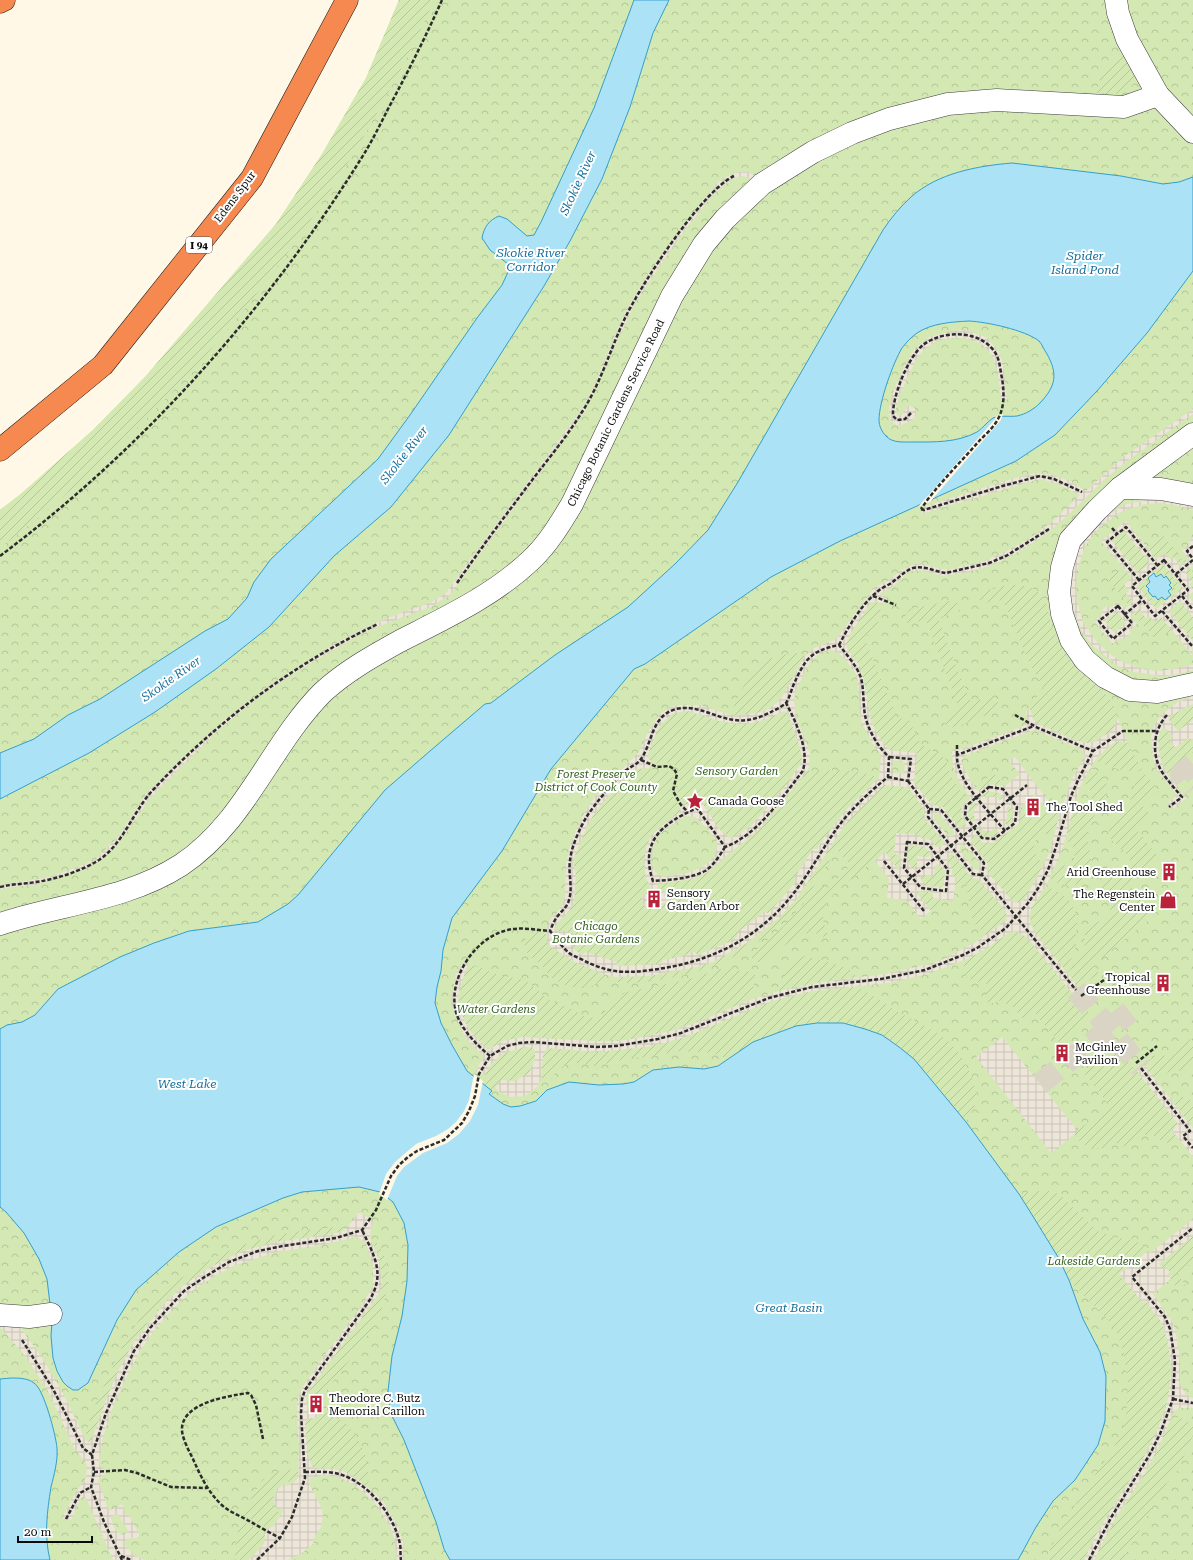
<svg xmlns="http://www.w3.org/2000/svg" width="1193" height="1560" font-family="'Roboto Serif',serif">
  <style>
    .park { fill: url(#park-crowns) }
    .garden { fill: url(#garden-furrows) }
    .plaza { fill: url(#plaza-grid); fill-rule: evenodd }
    .water { fill: #ace2f6; stroke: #339fcc; fill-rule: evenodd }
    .pier { fill: #fff8e6 }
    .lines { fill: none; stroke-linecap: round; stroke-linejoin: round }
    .minor-tunnel { stroke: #dad4c5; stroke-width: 22; stroke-dasharray: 22 11; stroke-linecap: butt }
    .minor-casing { stroke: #3d3d3d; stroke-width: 23 }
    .highway-casing { stroke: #1b1b1b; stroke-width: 23 }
    .path { stroke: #2c2c2c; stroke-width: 2.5; stroke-dasharray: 4 2; stroke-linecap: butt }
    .minor { stroke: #fff; stroke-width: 22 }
    .highway { stroke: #f5894f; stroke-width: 22 }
    .labels { text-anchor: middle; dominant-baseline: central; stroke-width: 4; stroke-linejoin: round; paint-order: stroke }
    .shield { fill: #fff; stroke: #545454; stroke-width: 1 }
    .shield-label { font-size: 10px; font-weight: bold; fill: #0a0a0a }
    .street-label { font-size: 11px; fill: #0a0a0a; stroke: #fff }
    .park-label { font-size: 11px; font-style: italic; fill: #31601c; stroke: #fff }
    .poi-label { font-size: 11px; fill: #0a0a0a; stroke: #fff; text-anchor: start }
    .water-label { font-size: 12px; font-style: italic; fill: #156e9a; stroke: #fff }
  </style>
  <defs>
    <pattern id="park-crowns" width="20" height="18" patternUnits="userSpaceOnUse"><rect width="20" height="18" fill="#d3e8b2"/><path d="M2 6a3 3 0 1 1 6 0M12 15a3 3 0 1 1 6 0" fill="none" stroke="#b4c698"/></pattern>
    <pattern id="garden-furrows" width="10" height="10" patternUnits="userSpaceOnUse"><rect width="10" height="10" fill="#d3e8b2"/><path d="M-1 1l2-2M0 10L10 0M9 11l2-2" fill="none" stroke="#b4c698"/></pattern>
    <pattern id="plaza-grid" width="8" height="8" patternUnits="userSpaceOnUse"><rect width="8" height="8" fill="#ece5d8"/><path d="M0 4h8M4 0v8" fill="none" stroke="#c9c3b8"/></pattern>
  </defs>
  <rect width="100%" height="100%" fill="#fff8e6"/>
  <path class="park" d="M399,0h794v1560h-1193v-1050l22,-17 72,-64 51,-52 131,-153 46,-70 44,-76z"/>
  <g class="garden">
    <path d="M399,0h35c-14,33 -30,64 -47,95 -95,176 -229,331 -387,453v-38l22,-17 72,-64 51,-52 131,-153 46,-70 44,-76z"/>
    <path d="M1122,53c4,7 12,16 13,25 0,3 -1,6 -3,8 -10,11 -22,8 -35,7 4,-22 7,-27 25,-40z"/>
    <path d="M1124,531l26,32 -12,10 -26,-32z"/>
    <path d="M1164,536l20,26 -4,4 -7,-9 -3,2h-14l-9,-11z"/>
    <path d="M1163,564l20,24 -9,8 -4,-4 5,-3 -3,-4 1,-2 -7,-8 -1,1 -4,-5 -4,3 -3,-3z"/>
    <path d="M1123,568l9,10 -3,13 -3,3 7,8 -4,3 -21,-25z"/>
    <path d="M1189,568l4,4v17l-4,-5 3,-2 -8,-10z"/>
    <path d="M1145,579l3,3 -4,3 3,4 -2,2 8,9 2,-2 2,4 5,-3 3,4 -9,7 -20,-24z"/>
    <path d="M1007,585c12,-1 25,0 34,10 7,9 7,19 10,29 4,11 9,21 16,30 15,22 45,36 51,64l-5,12 -19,12 -7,1 -13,-3 -37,-17 -4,-4 -4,-12 14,-19 -15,-28 -25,-60 -20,3 -2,-1 -2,-6 3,-4z"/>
    <path d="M874,601l8,4 -4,11 1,14 -15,7 34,83 9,-4 13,27 26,16 5,18 13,20 4,-3 2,3 -5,31 -6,-1 -16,-20 -11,-2 -18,-22 3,-30 -28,-3 -12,-16 -6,-13 -8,-45 -15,-26 -2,-6 3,-8 19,-31 3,-3z"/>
    <path d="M949,601h4l6,3 1,7 -22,7 16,43 17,41 23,-6 4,6v4l-4,6 -40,16 -8,-3 -2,-3 5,-7 10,-7 -33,-88 -18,3 -3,-1 -1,-4 6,-9z"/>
    <path d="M1180,601l13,16v24l-25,-30z"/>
    <path d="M1138,608l8,10 3,-3 12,2 11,12 -15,12 -24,-28z"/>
    <path d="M1117,611l10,12 -13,10 -10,-12z"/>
    <path d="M797,653l8,3c-22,33 -25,65 -75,59 9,-19 18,-45 39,-56 9,-4 19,-5 28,-6z"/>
    <path d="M1193,704v16l-15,11 -10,-12 5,-5z"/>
    <path d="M688,711l63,12 13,-3 18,-9h2l3,2c5,11 17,38 14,50 -2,10 -41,55 -50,63 -6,5 -13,10 -21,12l-9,-7 -21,-31c-6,3 -14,8 -19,0 -2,-3 -3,-6 -4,-9 0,-5 4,-11 4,-16l-2,-5 -7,-8c-8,0 -23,6 -24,-8 8,-22 12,-41 40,-43z"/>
    <path d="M1163,728l5,2 5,7 -4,2 20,-2 3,3 1,-1v13l-26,22c-7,-14 -14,-32 -4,-46z"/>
    <path d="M1117,741l11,2 14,27c-20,3 -28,-2 -47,-10l13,-13z"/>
    <path d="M641,767c6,1 11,2 16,4 6,1 18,-3 16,9 -1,6 -4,9 -1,15 1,5 6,9 9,13v3l-23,18 -6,6 -8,26 1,11 2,9 3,4 1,8 -9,2 2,11 22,-3 -8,-11 -1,-8 35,-5 16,-7 19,-17 32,-25 17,-19 31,-40c24,-1 50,-3 72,7 -24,22 -45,44 -62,71l-4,1 -18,27 1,4 -28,32 -4,-1c-10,8 -18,19 -28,26 -12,8 -25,12 -38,17l-4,-3 -15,5 -16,3 -2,4 -43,2 -2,-4 -33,-7 -11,-7 -18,-17c4,-12 17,-18 20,-30 4,-14 -1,-27 0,-40 0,-24 44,-87 67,-94z"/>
    <path d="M1091,768c37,22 1,38 -3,64 -3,18 15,41 -10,52 -11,4 -20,0 -28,-6l4,-10c6,-1 12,-2 16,-5 10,-6 2,-20 -5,-24l8,-29c20,2 25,-17 10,-28z"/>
    <path d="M994,773l11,13 -17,-2 -8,7 -5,-3z"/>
    <path d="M1144,773l15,18 -17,14 9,11 -15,13 24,30 -30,26 25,30 -62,50 6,8 -20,15 -12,-15 17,-18 1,-26c8,-9 21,-6 25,-17 4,-13 -17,-21 -9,-34 5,-9 16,-2 25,-6 14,-21 -15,-23 -17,-38 -1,-13 8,-16 15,-22 8,-8 7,-21 12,-29 2,-4 5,-7 8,-10z"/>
    <path d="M884,785l24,2 17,24 -1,8 21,24 -5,4h-4l-5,-7 -35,-7 -2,21 7,1 -2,17 -14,-20c-11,9 -22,18 -34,27 -23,19 -38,31 -20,61 -5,-2 -11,-6 -17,-7 -17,-2 -37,19 -48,29h-9l-5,-4 1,-5 31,-27 32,-37 8,-3 6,2c4,-8 9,-12 17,-15l1,-12 -8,-7 -3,-6c-11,17 -20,37 -33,51 -38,44 -77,68 -134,79 -17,3 -35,7 -52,4l-4,-5c70,2 139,-22 183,-79 18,-23 31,-50 49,-74 11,-14 25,-27 38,-39z"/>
    <path d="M988,791l11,2 4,5 -4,3 -13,-2 -3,-3z"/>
    <path d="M1048,793l7,9 7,5 -7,27 -4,-1 -12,2c-9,14 -5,18 4,30l-19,35 -3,2 -7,1 -27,-32 -16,-29 1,-6h5l15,8 27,-21 2,-17 10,13 19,-16 -5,-7z"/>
    <path d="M974,802l4,4 -2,13 -4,4 -4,-6 1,-10z"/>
    <path d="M1009,806l4,5 -1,11 -5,4 -3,-4 3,-3 1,-7 -3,-3z"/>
    <path d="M982,828h13l3,5 -5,4 -11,-1 -4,-5z"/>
    <path d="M909,845l16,2 7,7 -19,15 -6,-7z"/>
    <path d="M952,853l20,25 6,1 28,32 1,7 -2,3 -19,14 -12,-12 -3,-8 -5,-32 -12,8 2,-12c-7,-8 -13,-18 -4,-26z"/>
    <path d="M938,863l7,8 -2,17 -17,-2 -6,-8z"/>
    <path d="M1046,886c14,6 29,15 31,32 1,5 -1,11 -1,16 0,16 0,22 -13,34 -11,-14 -41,-43 -31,-61 3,-7 9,-14 14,-21z"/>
    <path d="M915,891l18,1v6l11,2 -13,11z"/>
    <path d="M1014,931l11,5 5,5 61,75 -33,26 -24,-30 -9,8 -7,-6 -2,-6 -18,-8 -3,3h-5l-3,-1 -2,-7 3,-4 -1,-7 -18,-5 -4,-4 -1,-10 3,-6 22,-12 21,-15z"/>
    <path d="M528,932l20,2 -1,11 28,17 31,13c-15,19 -36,15 -54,3 -5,-4 -7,-10 -12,-15 -2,-2 -5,-2 -7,-4 -10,-8 -10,-18 -5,-27z"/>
    <path d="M799,956c10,0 38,8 47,12 5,2 7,5 10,9l-35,5 -42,9 9,-27z"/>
    <path d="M468,964l14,4 16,7 27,5 24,20 23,9 10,6 8,3 11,-2 14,-17 11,-7 60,-12 35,-11 7,-1 6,2 19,2 3,4 -6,24 -62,25 -32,10 -24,4 -37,2 -73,-4 -19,4 -15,9c-29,-23 -37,-53 -20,-86z"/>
    <path d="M857,987c14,6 25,16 38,23 15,9 44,21 55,33 11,10 27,39 26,54 0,10 -5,17 -10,25 -17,-21 -33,-44 -52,-63 -46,-46 -105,-43 -160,-17 -9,4 -17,11 -26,17l-14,-6 -35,-2 -31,6 -20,1 -14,4 -19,4 -19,-3 -8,1 -10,5 -7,10 -10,-1 1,-23 5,-7 52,4 89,-16 81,-34 43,-11z"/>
    <path d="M1191,1039l2,2v22c-5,11 -17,6 -27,10 -4,1 -7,5 -10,7l-12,-15 17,-14 6,8z"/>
    <path d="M524,1047l9,1c7,13 -4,31 -19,33 -4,1 -9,0 -13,-1l-9,11 -9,-7c5,-25 19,-31 41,-37z"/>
    <path d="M1116,1048l21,23 42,53 -7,6 7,9c-17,13 -21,-10 -38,-3 -5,2 -8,8 -12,11l-8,-1 -3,-3 -7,1 -3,4c-14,1 -25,0 -34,-14l35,-29 -25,-32z"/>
    <path d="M1175,1096h6l12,5v27l-22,-29z"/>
    <path d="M1046,1190l13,4 38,37 26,8 11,1 8,5 6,6 -28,23 23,28 2,-1c5,6 11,12 15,19 6,12 9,25 10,38 7,79 -58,135 -86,202h-39l17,-35 55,-83 9,-24 2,-35 -5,-34 -9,-23 -45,-46 -11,-23 -39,-63z"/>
    <path d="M341,1227l5,2c-24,12 -59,9 -86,17 -17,4 -31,13 -47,21 -7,4 -14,7 -21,12 -53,35 -80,101 -99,159l-2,4h-2l-4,-3c4,-24 16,-47 26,-68 5,-11 10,-23 16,-33 48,-77 127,-107 214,-111z"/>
    <path d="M1193,1236v31l-4,-3 -12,10 9,11c-7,4 -12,1 -17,-5l2,-1 -4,-5 2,-1 -6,-4 -4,-5z"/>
    <path d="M372,1242h4c6,8 11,18 12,28 1,12 -4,37 -10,48 -14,28 -38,51 -55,78l-16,2 2,15c4,0 10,-2 15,-1 4,0 8,3 11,5 24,12 37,44 32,70l-11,-9 -43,-10 -5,-13 -3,-29v-4l3,-3 10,-2v-3h-10l-3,-16 3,-6 66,-91c11,-20 9,-39 -2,-59z"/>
    <path d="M1171,1417c9,0 15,2 22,8v10l-15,35 -8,8 -13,21 -34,61h-29c15,-31 34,-58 51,-87 10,-18 18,-37 26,-56z"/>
    <path d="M299,1469c0,6 0,11 -6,14v-3c-16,4 -27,17 -15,32h4l-9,15 -5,1 -25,-13c6,-12 15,-32 25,-40 7,-4 23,-6 31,-6z"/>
    <path d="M241,1520l24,14v10l-16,16h-13c-3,-12 2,-28 5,-40z"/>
  </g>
  <g class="plaza">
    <path d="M738,172h10l10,5 -5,3 -6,-3 -5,-1 -12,4 -20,18 -32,41 -43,64 -51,110 -135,183 -19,11 -48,18 -21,9 -62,36 -43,29 -39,32 -67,67 -31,45 -16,16 -17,10 -31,10 -20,6 -24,2 -11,3v-5l50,-8 33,-12 13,-6 23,-23 28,-44 77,-72 47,-36 63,-40 39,-20 33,-13 24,-8 16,-10 25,-35 111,-149 12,-23 29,-70 19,-33 36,-52 39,-48 11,-7z"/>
    <path d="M964,330l22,7 13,15 4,12 4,36 -6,-2 -3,-23 -5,-18 -11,-13 -17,-6h-12l-17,3 -12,9 -8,10 -17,36 -3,12 1,7 4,1 6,-9 3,-1 6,3v7l-5,5 -10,4h-5l-6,-6 -1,-12 5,-18 11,-24 9,-16 15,-12 22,-6z"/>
    <path d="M1193,409v5l-62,44 -26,21 -39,38 -20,17 -23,15 -26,14 -27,9 -27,4 -22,-6 -12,2 -18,16 -9,4 -2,3 7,3 -5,7 -4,-3h-7l-22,34 -3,8 2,6 11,15 4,11 8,45 6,13 12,16 28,3 -3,30 18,22 11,2 16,20 6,1 1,-6 -5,-6 1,-10 8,-7v-2l-12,-17 -5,-14 -1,-15 10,-2 62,-23 3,-8 -1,-7 4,-2 3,10 4,4 37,17 13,3 7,-1 19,-12 5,-12 10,25 -11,-2 -9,6 -12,12 -10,16 -7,14 -16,58 -9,21 -8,18 -15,22 -1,7v8l4,8 45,57 -7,5 -42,-52 -5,-5 -11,-5 -4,1 -21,15 -22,12 -39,15 -39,9 -77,8 -43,11 -81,34 -20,6 -22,5 -47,5 -52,-4 -4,7 -2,23 -4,9 -12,9 -15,1 -10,-5 -5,-4 6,-8 14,1 14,-8 6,-13v-9l-2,-3 -9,-1 -22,7 -10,9 -8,12 -9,-3 9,-16 -14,-13 -7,-10 -10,-22 -2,-11 5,-26 8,-13 4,3 -9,27 -1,11 2,10 10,19 18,19 15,-9 19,-4 73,4h22l15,-2 39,-8 27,-9 52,-22 29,-9 42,-9 64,-8 48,-11 13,-5 33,-18 26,-19 2,-3 -1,-7 -28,-32 -6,-1 -20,-25 -4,4 -1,4 5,6v7l4,5 -3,22 -20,-3v-6l-18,-1 16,20 -10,8 -15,-19 -19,-2 2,-19 -14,-18 10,-9 14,19 2,-16 -7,-1 2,-21 24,2v3l11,2 5,7h4l5,-4 -21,-25 1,-7 -17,-24 -24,-2 -38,38 -49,75 -17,19 -32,25 -35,20 -17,5 -47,9 -35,1 -13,-4 -26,-11 -28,-18 1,-10h-3l3,-11 14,-18 3,-8 1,-34 5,-21 12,-27 11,-17 45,-46 9,-20 12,-18 11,-7 9,-2h20l30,10 7,1 25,-4 8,-4 9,-7 6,-9 20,-36 7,-7 22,-9 7,-7 32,-44 19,-11 8,-7 15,-7h7l20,5h9l33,-8 21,-9 26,-15 21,-15 28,-27 -24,-12 -16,-4 -119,35 5,-8 85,-27 24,-6 14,1 21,7 16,10 36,-33zM831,650l6,2 7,6 11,14 3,10 2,31 2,10 10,20 9,12 -2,23 -32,31 -22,28 -8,12h-4l-18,28 1,4 -17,21 -11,11 -4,-1 -26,20 -1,5 -8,5 -31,13 -4,-3 -15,5 -16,3 -2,4 -43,2 -2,-4 -30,-10 -4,3 -10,-7 1,-15 -19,-3 3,-7 13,-13 4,-8 2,-27 -3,-14 5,-14 13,-28 9,-13 26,-31 10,-6 13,-1 3,-6 -4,-4v-4l11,-28 12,-11 8,-3 9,-1 31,10 17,3 15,-1 13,-3 20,-9 4,2 11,32 3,12 -1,6 -13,20 -37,43 -17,11 -4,1 -9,-7 -21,-31 -8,4 -6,1 -3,-2 -4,3 2,5 -23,18 -6,6 -5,10 -3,16 1,11 2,9 3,4 1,8 -9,2 2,11 22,-3 -2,-12 -6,1 -1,-8 35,-5 16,-7 19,-17 32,-25 47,-57 3,-6 1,-14 -14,-37 -2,-15 1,-9 15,-30 11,-9zM1034,730l49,20 2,7 -13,22 -12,33 -10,39 -8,17 -18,32 -7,3 -5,-2 -25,-30v-9l-16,-20v-6h6l5,6 10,2 28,-21 1,-17 14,-12 10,13 5,-4 -36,-47 -5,5 11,13 -15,12 -17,-2 -8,7 -3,-1 -7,-10 -9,-19 3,-5zM893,760l9,1 3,3 -1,10 -10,-1 -2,-3zM988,791l11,2 4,5 -4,2 -2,-3 -8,-1 -3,3 -3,-4zM974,802l4,4 -4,3v7l2,4 -4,2 -4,-5 1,-10zM1009,806l4,5 -1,11 -5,4 -3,-4 3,-3 1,-7 -2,-3zM934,813l5,1 15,18 -1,4h-5l-14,-17zM686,816l9,1 13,12 9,13 -1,10 -2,6 -13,10 -14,5 -24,4 -5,-2 -4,-5 -3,-7 2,-15 4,-10 7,-8zM982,828l3,3h6l4,-3 3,5 -5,4 -11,-1 -4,-5zM909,845l16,2 7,7 -4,3 -11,-1v10l-4,3 -6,-7zM960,846h5l11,12 4,6 -1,6 -5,-1 -4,-5 -10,-13zM938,864l7,7 -2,16 -17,-1 -6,-8 4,-3 10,1 1,-10z"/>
    <path d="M1165,498l28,6v6l-19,-5 -13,-2 -15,1 -15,4 -12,5 -22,17 -12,16 -8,25 -1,16 1,14 6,21 12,18 16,15 14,8 18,6 14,2 10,-1 26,-5v5l-14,4 -17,2 -28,-4 -16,-6 -26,-21 -10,-13 -7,-18 -4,-15v-17l2,-15 4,-15 9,-15 18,-19 20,-13 25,-6z"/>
    <path d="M1126,521l30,38 9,-6 5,6 3,-2 7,9 9,-7 -7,-9 8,-6 -1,-3 4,-3v27l-8,7 7,10 -3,2 4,5v3l-5,4 5,6v15l-13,-16 -11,10 24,30 -1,14 -31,-38 -6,5 -6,-6 -3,2 -7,-9 -9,7 7,8 -8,6 2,3 -8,7 -2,-3 -8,7 -19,-23 9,-8 -2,-2 6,-5 3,2 8,-6 7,7 8,-7 -7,-9 3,-2 -5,-6 8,-7 -31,-37zM1124,531l26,32 -12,10 -26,-32zM1163,564l20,24 -27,21 -19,-23zM1117,611l9,12 -12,10 -9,-12z"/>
    <path d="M1193,696v8l-20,10 -5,5 10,12 15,-11v19l-1,1 -3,-2 -14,10 -6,-9 4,-2 -5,-7 -5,-2 -3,4 -2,8 2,18 7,16 19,24 -14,12 -5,-6 10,-9 -21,-26 -3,-11 -2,-22 2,-8 8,-13 17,-13z"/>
    <path d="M1002,1037l76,94 -27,22 -75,-96z"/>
    <path d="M1144,1065l49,63v29l-21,-27 6,-6 -41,-53z"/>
    <path d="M359,1212l15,9 -3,6 -1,12 9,20 3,24 -2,8 -6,10 -66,91 -2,6 2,16 10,-1v4l-10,2 -3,3 3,33 5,13 21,1 12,3 10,6 26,21 16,27 5,16 1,18h-7l-2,-17 -4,-15 -17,-26 -12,-11 -11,-8 -13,-6 -15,-2 -13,3 -1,2 2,3 -2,1 12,23 2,9 -2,11 -9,14 2,2 -13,11 -13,6h-39l15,-16 1,-10 3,-6 5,-1 10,-16 -2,-3 -3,1 -3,-4 -1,-4 2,-9 3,-4 6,-4 1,2 7,-3 5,-5 1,-28 -2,-37 1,-14 4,-11 19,-28 41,-55 11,-19v-19l-3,-11 -5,-14 -9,-5 -34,8 -45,7 -44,14 -23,13 -19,13 -20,19 -17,20 -14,20 -13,25 -15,33 -8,25 -5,26 1,6 4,2 1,7 -4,1 -3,4 10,29 3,1 11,-6 4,11h3l11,21 -6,3 -2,-2 -6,3 -2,4 10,11 10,5h-31l-27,-62 -3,-1 -2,1 -10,22 -9,-2 15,-28 9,-12 1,-12 -2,-4 -11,-14 -25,-55 -16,-25 -11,-16 -22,-25v-23l18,20 25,35 22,38 20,42 4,3h2l15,-42 14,-33 14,-25 31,-39 15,-15 29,-20 31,-16 36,-10 50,-7 15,-3 5,-3zM118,1514l11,18 -8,3 -5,-4 -5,-12v-2z"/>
    <path d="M1193,1219v17l-34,28 4,5 2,-2 5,5 -3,2 4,5 -18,15 19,27 4,12 4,27v24l6,11 7,3v10h-14l-5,3 -14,33 -15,29 -32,49 -19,38h-10l14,-29 45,-72 14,-28 9,-24 4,-21 1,-17 -2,-21 -4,-16 -5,-12 -15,-19 -2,2 -24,-29 29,-23 2,2z"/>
  </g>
  <g class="water">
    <path d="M634,0h35l-16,33 -23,74 -28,72 -32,62 -26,45 -95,149 -58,72 -57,49 -65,71 -53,42 -61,43 -66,41 -89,46v-46l34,-14 34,-24 32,-16 105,-68 23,-12 19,-21 7,-16 17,-23 107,-100 32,-44 67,-97 25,-33 7,-15 -1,-6 -18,-14 -8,-12c2,-11 7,-18 17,-22l8,3 20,17 7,-1 7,-13 53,-114z"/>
    <path d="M1012,163l109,13 42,8 16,-2 14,-5v94l-46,62 -50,58 -42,44 -39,26 -176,80 -69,36 -126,87 -11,5 -83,100 -49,82 -50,67 -9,32 -2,21 -4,16 -2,16 6,20 11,22 15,26 25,20 -3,3 14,10 8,3 9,-1 16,-5 11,-11 22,-8 30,3 24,-1 11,-2 19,-12 26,-3 25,2 14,-3 35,-24 43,-16 21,-3h26l22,6 17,6 17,12 15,12 52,63 53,72 15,24 24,39 11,23 14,39 17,33 6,24 -1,45 -7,24 -23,35 -22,21 -17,26 -18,33h-568l-6,-11 -8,-27 -32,-82 -13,-26 -3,-23 4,-35 10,-40 5,-35 1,-36 -4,-22 -11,-21 -5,-4 -8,-6 -21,-5 -57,5 -19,6 -67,29 -37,25 -43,38 -19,30 -29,63 -10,7h-5l-6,-4 -4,-4 -6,-11 -4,-13 -2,-22 1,-15 -5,-42 -8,-20 -15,-26 -18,-21 -6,-5v-178l7,-4 15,-3 13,-7 23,-26 62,-32 34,-14 35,-12 69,-9 30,-18 10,-9 87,-105 45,-39 55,-47 6,-1 64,-48 73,-48 48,-44 32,-33 30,-48 145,-252c8,-12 17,-23 28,-33 27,-24 66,-31 101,-34zM969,321c18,1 56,9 70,20 3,3 5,9 8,13 11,20 9,32 -7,49 -6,6 -14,11 -23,13 -7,1 -17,-1 -24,2 -6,4 -10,10 -16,14 -20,11 -44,10 -65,10 -9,0 -20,1 -26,-6 -4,-4 -7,-10 -7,-16 0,-18 14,-57 23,-72 4,-5 9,-11 15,-15 15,-10 35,-11 52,-12z"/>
    <path d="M1154,573l2,4 5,-3 3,4 2,-2 5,7 -2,2 3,3 -4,3 3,4 -6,5 -3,-3 -4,3 -3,-4 -2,1 -5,-6 1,-2 -3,-3 4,-4 -2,-4z"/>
    <path d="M11,1378c7,0 17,0 23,5 10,6 22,53 23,65 1,13 -3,27 -6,39 -4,25 -7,49 -1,73h-50v-181z"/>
  </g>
  <g class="pier">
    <path d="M1003,414l-2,6 -71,82 -12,5 77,-88 1,-3z"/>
    <path d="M474,1074l9,7 -5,24 -8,16 -11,13 -12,9 -24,10 -19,14 -7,9 -10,24 -8,-6 7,-20 9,-12 21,-18 20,-8 12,-7 8,-7 8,-11 5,-11z"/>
  </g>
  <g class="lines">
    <g class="minor-tunnel">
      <path d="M1193,764l-12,10 12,15"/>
      <path d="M1076,990l33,38 32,40"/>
      <path d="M1040,1084l90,-72"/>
    </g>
    <g class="minor-casing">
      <g id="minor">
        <path d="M1116,0l2,13 9,26 31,56 35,37"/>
        <path d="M1193,434l-73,54 -23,22 -27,30 -8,27 -3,25 3,22 9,26 14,20 20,17 25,13 27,2 36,-8"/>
        <path d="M1120,488l41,1 32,6"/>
        <path d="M0,924c60,-20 127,-24 181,-59 65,-43 89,-120 142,-173 23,-21 50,-36 77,-51 45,-23 93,-45 131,-81 17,-16 29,-36 41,-56l100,-208 32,-52 21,-25 37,-35 51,-32 39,-19 37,-14 59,-15 49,-4 127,7 34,-12"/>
        <path d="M0,1315l29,2 22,-3"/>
      </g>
    </g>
    <g class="highway-casing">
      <g id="highway">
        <path d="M0,2l4,-2"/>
        <path d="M0,450l103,-85 149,-187 95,-178"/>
      </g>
    </g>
    <g class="path">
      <path d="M911,413l-6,6 -8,1 -4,-4c-1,-19 15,-59 30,-71 21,-16 59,-15 73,9 4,7 4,16 6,24 2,14 3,28 -4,41 -4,8 -12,15 -18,21 -19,22 -43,45 -59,69"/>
      <path d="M921,509l3,1 82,-25 34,-9 14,3 28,13"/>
      <path d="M1112,528l5,6"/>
      <path d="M1193,546l-6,5 6,8"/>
      <path d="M0,556c146,-110 267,-246 364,-402 9,-15 17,-31 25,-47 19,-35 37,-71 53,-107"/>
      <path d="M1164,560l24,30 -33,26 -23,-30z"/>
      <path d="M1176,574l17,-14"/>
      <path d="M1139,580l-32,-38 19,-15 31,38"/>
      <path d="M457,583c26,-38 54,-75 82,-112 15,-19 30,-38 43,-59 19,-29 29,-65 44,-96 17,-34 76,-125 108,-140"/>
      <path d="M873,596l23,9"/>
      <path d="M1182,596l11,14"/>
      <path d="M1118,606l14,17 -19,16 -14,-18z"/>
      <path d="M1162,611l31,36"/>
      <path d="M1124,615l18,-15"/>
      <path d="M839,645c10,-19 22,-40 38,-53 5,-5 13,-7 18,-12 6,-4 11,-10 18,-12 10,-3 23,4 33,5l43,-10 17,-7 43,-27"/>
      <path d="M1015,715l23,13 55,23"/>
      <path d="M1167,715c-14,15 -16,39 -5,57 6,9 13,17 20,25l-13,10"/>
      <path d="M957,745v10"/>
      <path d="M641,760l16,7 12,-1 5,3 3,5 -4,17 8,14 7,7"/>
      <path d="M888,777l20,4 3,-22 -22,-2"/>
      <path d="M908,781l21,28 -1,8 45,57 9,1"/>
      <path d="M989,787l14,2 14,18 -2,16 -21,16 -12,-1 -17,-22 1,-10z"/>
      <path d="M929,809l12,1 43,53 -2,12 94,115"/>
      <path d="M1005,831c-16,-20 -49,-50 -48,-76l77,-29"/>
      <path d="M907,842l21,2 20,26 -2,21 -25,-3 -17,-20z"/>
      <path d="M725,847c-5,8 -11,18 -20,24 -16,8 -35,9 -52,10 -14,-40 10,-58 44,-73l28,39c5,-2 10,-4 14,-7 25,-15 45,-45 63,-68 9,-19 -7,-52 -16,-69"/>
      <path d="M884,861l40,50"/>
      <path d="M903,884l124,-99"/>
      <path d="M0,887c12,-3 24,-3 36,-5 21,-3 45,-11 63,-22 24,-16 34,-48 53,-69 64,-69 141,-127 226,-167"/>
      <path d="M1081,996l23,-16"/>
      <path d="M490,1056c-12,-10 -22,-20 -30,-34 -18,-33 10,-81 44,-91 15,-5 31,-1 46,0 6,7 11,15 18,21 3,3 8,5 13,7 24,13 43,15 70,11 57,-7 106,-30 142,-76 16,-20 28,-43 42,-63 14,-20 34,-39 53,-54l1,-20c-11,-10 -21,-27 -24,-42 -2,-12 -1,-25 -4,-37 -4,-12 -14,-23 -22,-33 -29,6 -34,14 -46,41 -2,5 -4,13 -7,17 -3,3 -9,6 -13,8 -11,6 -25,11 -38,9 -20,-2 -38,-16 -59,-11 -25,7 -23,33 -35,50 -4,6 -12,8 -17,13 -13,13 -26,28 -37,44 -7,12 -16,31 -17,45 -2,13 3,26 -1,39 -2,8 -8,11 -12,17 -3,4 -5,9 -7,14"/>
      <path d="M1136,1063l21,-17"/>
      <path d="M1141,1068l49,63 -7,5 10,12"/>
      <path d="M22,1340l31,49 30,59 9,7"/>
      <path d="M1173,1399l20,4"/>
      <path d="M263,1439l-7,-34 -5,-10 -3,-2c-20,3 -68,10 -66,38 1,9 7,20 11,28 8,18 16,35 31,48 8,6 18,10 27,15 9,5 19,11 29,16"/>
      <path d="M94,1472l31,-2 12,3 34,14 36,1"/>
      <path d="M305,1472c11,0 23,-1 34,2 29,8 55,41 61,70 1,5 0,11 1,16"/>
      <path d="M66,1519l14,-26 11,-6"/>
      <path d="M121,1556l10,4"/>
      <path d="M122,1560l-18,-38 -13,-35 3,-15 -2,-17 14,-42 28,-62 16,-23 34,-37 19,-13 26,-16 29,-11 25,-5 53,-8 26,-8 14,-20 15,-34 8,-11 9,-8 9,-6 27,-11 18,-17 7,-12 6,-15 4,-22 11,-18 17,-10 12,-3 14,-1 64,5 19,-1 42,-7 23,-6 88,-35 43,-11 69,-8 44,-9 38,-15 14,-7 29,-20 22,-25 11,-16 9,-17 8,-23 15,-51 8,-18 14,-27 30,-20h33"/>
      <path d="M257,1560l23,-22 12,-21 13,-39 -4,-65 1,-14 3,-9 62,-86c19,-28 9,-45 -5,-74"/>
      <path d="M1089,1560l23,-44 38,-62 10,-20 13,-35 2,-39 -5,-31 -5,-12 -33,-40 61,-49"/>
    </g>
    <use href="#minor" class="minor"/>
    <use href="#highway" class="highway"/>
  </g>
  <defs>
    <g id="sight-bare" transform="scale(1.38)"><path d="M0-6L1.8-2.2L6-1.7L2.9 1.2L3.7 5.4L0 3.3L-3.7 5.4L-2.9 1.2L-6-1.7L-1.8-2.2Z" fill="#b8233a" stroke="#fff" stroke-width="2.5" paint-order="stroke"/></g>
    <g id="building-bare" transform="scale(1.38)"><path d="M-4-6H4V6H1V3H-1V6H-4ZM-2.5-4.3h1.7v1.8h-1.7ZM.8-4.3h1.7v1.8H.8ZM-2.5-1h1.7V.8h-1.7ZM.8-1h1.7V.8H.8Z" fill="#b8233a" stroke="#fff" stroke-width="2.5" paint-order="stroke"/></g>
    <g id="shop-bare" transform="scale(1.38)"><path d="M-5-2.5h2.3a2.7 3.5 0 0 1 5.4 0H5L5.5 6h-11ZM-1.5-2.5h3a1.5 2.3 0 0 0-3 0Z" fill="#b8233a" stroke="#fff" stroke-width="2.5" paint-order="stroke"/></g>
  </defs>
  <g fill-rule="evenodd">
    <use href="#sight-bare" x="695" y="801"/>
    <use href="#building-bare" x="1033" y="807"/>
    <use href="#building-bare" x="1169" y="872"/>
    <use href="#building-bare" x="654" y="899"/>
    <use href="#shop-bare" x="1168" y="900"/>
    <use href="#building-bare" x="1163" y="983"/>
    <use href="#building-bare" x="1062" y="1053"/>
    <use href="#building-bare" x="316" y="1404"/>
  </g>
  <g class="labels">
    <rect class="shield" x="186" y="237" width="26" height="16" rx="3"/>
    <g class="shield-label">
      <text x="199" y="245">I 94</text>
    </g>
    <g class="street-label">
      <text transform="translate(235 197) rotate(-53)">Edens Spur</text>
      <text transform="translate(616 413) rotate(-64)">Chicago Botanic Gardens Service Road</text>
    </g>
    <g class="park-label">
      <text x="737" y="771">Sensory Garden</text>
      <text x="596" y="774">Forest Preserve<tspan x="596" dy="13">District of Cook County</tspan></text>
      <text x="596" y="926">Chicago<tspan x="596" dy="13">Botanic Gardens</tspan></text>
      <text x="496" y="1009">Water Gardens</text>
      <text x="1094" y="1261">Lakeside Gardens</text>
    </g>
    <g class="poi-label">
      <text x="708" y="801">Canada Goose</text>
      <text x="1046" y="807">The Tool Shed</text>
      <text x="1156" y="872" text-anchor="end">Arid Greenhouse</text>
      <text x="667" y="893">Sensory<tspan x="667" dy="13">Garden Arbor</tspan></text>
      <text x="1155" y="894" text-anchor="end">The Regenstein<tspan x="1155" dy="13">Center</tspan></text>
      <text x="1150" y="977" text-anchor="end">Tropical<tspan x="1150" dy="13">Greenhouse</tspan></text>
      <text x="1075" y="1047">McGinley<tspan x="1075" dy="13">Pavilion</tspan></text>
      <text x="329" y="1398">Theodore C. Butz<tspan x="329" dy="13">Memorial Carillon</tspan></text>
    </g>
    <g class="water-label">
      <text transform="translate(578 183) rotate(-65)">Skokie River</text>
      <text x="531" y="253">Skokie River<tspan x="531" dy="14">Corridor</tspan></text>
      <text x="1085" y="256">Spider<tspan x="1085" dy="14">Island Pond</tspan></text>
      <text transform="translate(404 455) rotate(-52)">Skokie River</text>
      <text transform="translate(171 679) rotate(-35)">Skokie River</text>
      <text x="187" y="1084">West Lake</text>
      <text x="789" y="1308">Great Basin</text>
    </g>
  </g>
  <path d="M18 1536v6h74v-6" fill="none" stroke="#0a0a0a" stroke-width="2"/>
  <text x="24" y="1536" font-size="12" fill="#0a0a0a" stroke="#ffffff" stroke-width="3" paint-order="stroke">20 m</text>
</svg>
